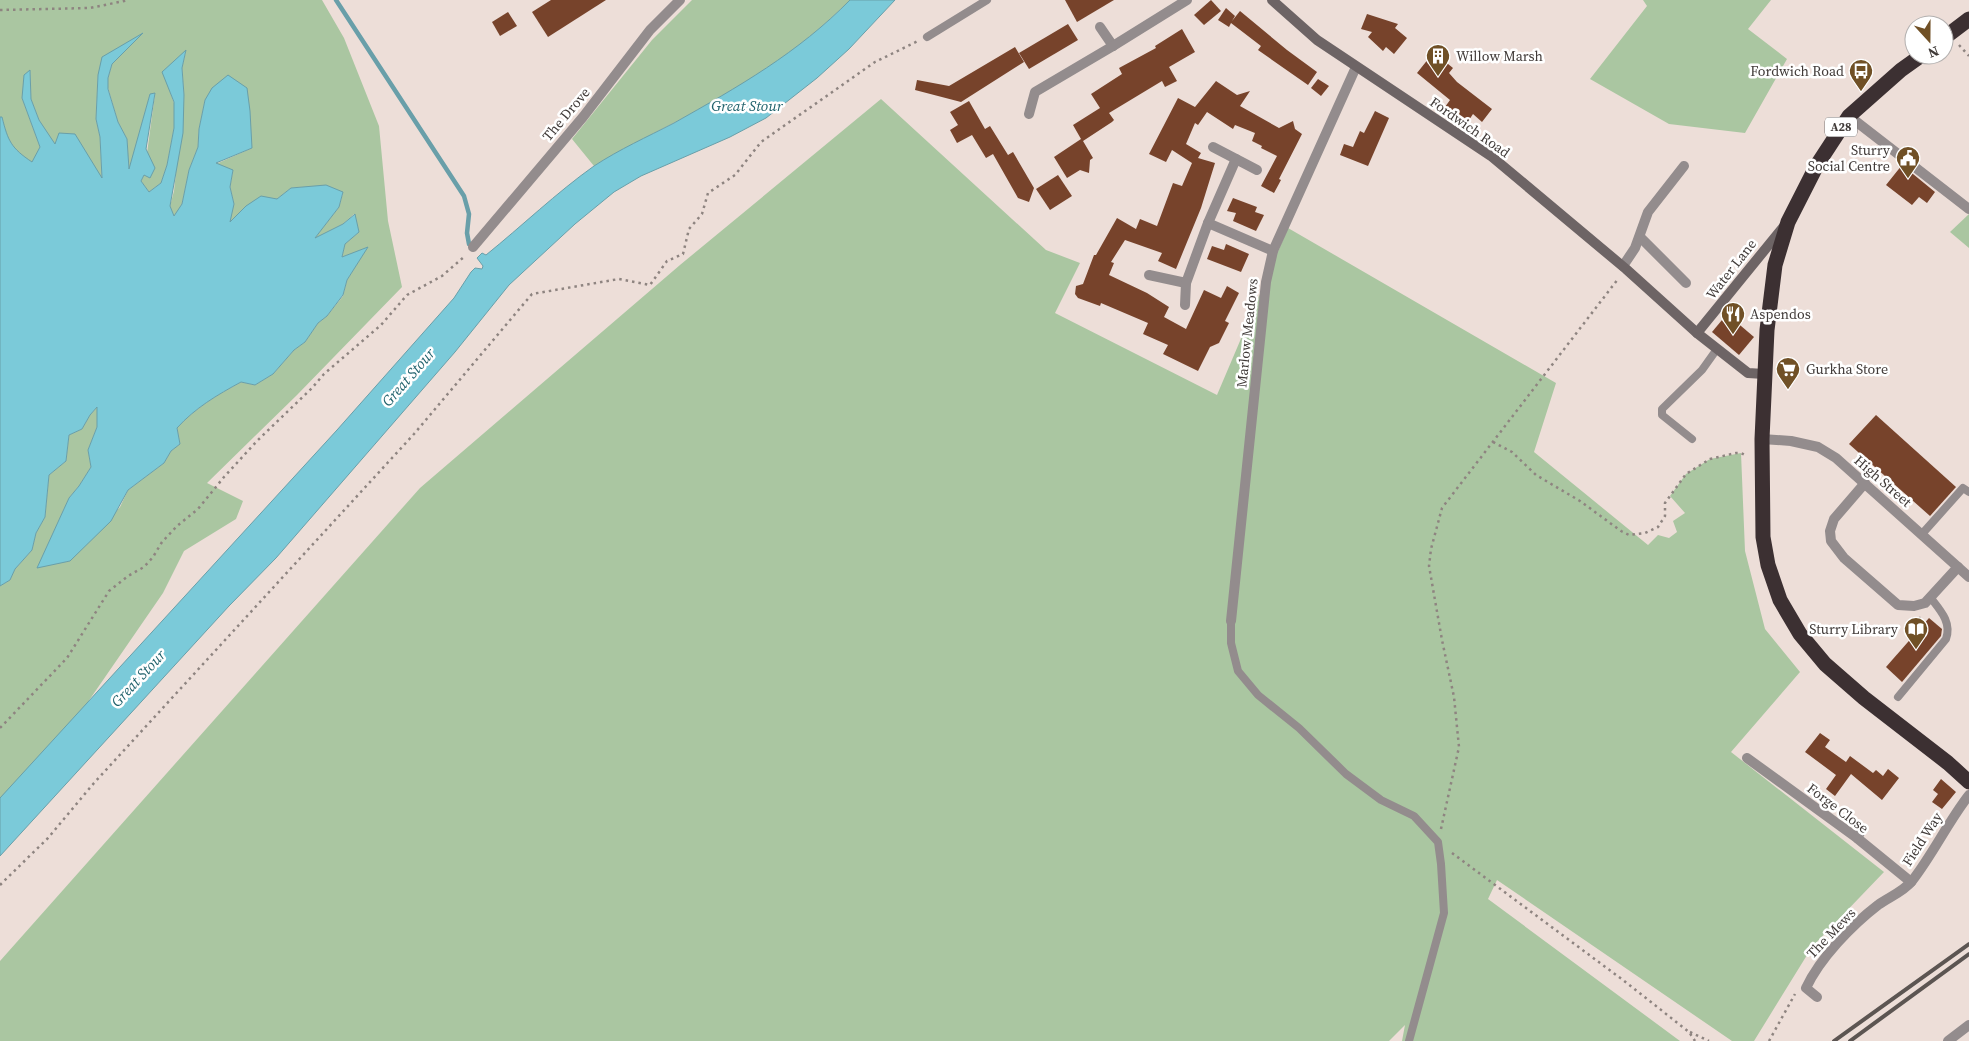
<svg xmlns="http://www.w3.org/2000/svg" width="1969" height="1041" font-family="'Source Serif 4',serif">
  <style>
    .green { fill: #aac6a1 }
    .water { fill: #7bcad9; stroke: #699fa9 }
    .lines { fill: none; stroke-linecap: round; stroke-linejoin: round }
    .stream { stroke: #699fa9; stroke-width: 4.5 }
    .building { fill: #77432b }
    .path { stroke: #8e8480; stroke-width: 2.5; stroke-dasharray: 2.5 4; stroke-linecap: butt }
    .lane { stroke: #938c8d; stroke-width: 8 }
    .street { stroke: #938c8d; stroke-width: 10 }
    .secondary { stroke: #6d6465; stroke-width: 10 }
    .highway { stroke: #3c3032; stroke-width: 15 }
    .rail { stroke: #5c5552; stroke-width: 4 }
    .labels { text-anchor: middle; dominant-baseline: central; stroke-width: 5; stroke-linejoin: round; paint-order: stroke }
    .shield { fill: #fff; stroke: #797574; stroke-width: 1 }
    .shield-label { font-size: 12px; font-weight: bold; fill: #403a38 }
    .poi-label { font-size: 14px; fill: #403a38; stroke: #fff; text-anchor: start }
    .street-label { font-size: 14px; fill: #403a38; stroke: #fff }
    .water-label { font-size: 15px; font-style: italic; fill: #20626c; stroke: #fff }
  </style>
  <rect width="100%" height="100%" fill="#edded8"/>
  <g class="green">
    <path d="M0,0h322l22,38 35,88 9,95 14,66 -105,108 -90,88 36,18 -7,18 -52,32 -21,42 -93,135 -70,77v-219l10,-6 5,-11 17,-19 4,-17 9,-16 4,-42 17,-14 3,-26 13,-6 8,-14 8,-9 -1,21 -9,23 3,17 -12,19 -10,12 -31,69 32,-6 50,-54 8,-17 36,-27 7,-12 9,-7 -3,-16c18,-20 40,-33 64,-46l14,3 18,-11 21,-24 11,-8 13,-19 9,-7 16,-20 4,-16 20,-32 -25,9 3,-13 14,-12 -5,-18 -11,10 -29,15 25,-32 4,-14 -17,-7 -35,2 -14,11 -31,7 -17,17 5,-19 -4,-17 3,-16 -17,-7 36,-16 -47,-48 -6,29 -1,18 -9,23 -7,34 -8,13 -4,-11 4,-15 10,-96 -2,-27 4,-17 -23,21 11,31v25l-7,37 -6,18 -12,9 -8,-11 3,-6 11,-81h-5l-21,77 -2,-32 -9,-17 -10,-34v-10l4,-14 29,-29 -43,40 -2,44 4,18 2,42 -47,-34 -16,-25 -8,-21 -1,-28 -8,27 18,49 -8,16c-22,-17 -24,-19 -30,-46h-2z"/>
    <path d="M692,0h158c-25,25 -51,47 -79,66 -55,39 -119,66 -177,100l-22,-27 80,-99z"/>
    <path d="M1643,0h128l-23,29 39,30 -42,74 -76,-9 -79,-45 57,-73z"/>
    <path d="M881,99l165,151 34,13 -25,50 162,82 71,-167 268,155 -22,69 114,93 10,-10 11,3 8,-6 -4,-11 12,-8 -15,-17 16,-22 24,-15 31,-6 4,98 20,78 35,43 -69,80 153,120 -72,75 -58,94h-22l-235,-161 -9,19 192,142h-278l3,-16 -16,16h-1389v-80l420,-473 260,-223z"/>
    <path d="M1969,214v34l-19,-16z"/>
  </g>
  <g class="water">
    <path d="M850,0h45l-46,49 -32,29 -51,40 -36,19 -89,39 -27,16 -39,32 -66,61 -54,67 -179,206 -47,48 -229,250v-58l337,-368 117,-132 17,-26 4,-4 7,1 1,-3 -6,-8 5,-5 4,2c36,-29 70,-62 108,-89 26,-17 53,-29 80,-43 64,-36 124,-70 176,-123z"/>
    <path d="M143,33l-31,31 -4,14v11l10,33 9,17 2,30 21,-75 5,-1 -9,56 9,19 -5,10 -6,-3 -3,6 8,11 12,-9 6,-18 7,-37v-26l-12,-30 24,-22 -4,18 2,27 -1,38 -13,73 4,10 8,-12 7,-34 9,-23 1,-18 6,-29 7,-12 16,-13 19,13 3,23 2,37 -36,15 17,7 -3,17 4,17 -4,18 16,-16 15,-10 16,3 14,-11 35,-3 17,7 -4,15 -24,31 28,-14 12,-10 4,18 -14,12 -3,13 26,-10 -21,33 -4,15 -16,21 -9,7 -13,19 -11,8 -21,24 -18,11 -14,-3c-24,13 -46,26 -64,46l3,16 -9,7 -7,12 -36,27 -17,31 -41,40 -33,7 32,-70 10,-12 12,-19 -3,-17 9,-23v-20l-7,8 -8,14 -13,6 -3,26 -17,14 -4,42 -9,16 -4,17 -17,19 -5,11 -10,6v-469h2c6,24 9,31 30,45l8,-15 -18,-49 2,-23 6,-5 1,29 8,21 16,24 4,-11 16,1 27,44 -2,-41 -4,-18 2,-44 4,-18z"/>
  </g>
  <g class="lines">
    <path class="stream" d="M336,0l128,196 5,18 -2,19 2,11"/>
  </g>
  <g class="building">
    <path d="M551,0h55l-58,37 -16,-25z"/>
    <path d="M1065,0h49l-37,22z"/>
    <path d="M1211,0l10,11 -17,14 -10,-10z"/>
    <path d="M1226,8l9,8 -3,5 8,-10 47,39 30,22 -9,13 -50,-35 3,-4 -30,-23 -2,4 -11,-7z"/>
    <path d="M508,12l9,14 -17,10 -8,-14z"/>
    <path d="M1367,14l31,10 -3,4 12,10 -13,16 -8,-7 -3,4 -15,-14 4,-5 -11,-3z"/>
    <path d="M1068,24l10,16 -49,29 -10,-16z"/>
    <path d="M1182,29l13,23 -26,15 8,14 -12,6 -3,-6 -53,32 5,7 -2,2 -29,19 10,17 -3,2 -1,13 -9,-3 -13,8 -13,-21 27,-18 -8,-14 27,-17 -9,-14 31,-20 -3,-6 37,-20 -1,-2z"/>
    <path d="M1015,47l9,15 -63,40 -46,-12 2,-10 32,6z"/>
    <path d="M1437,55l16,13 -4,5 8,9 35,27 -10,13 -9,-8 -4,6 -3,-3 -3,4 -18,-14 5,-7 -33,-27 12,-15 3,3z"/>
    <path d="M1318,79l11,7 -8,10 -10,-8z"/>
    <path d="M1216,81l21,14 13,-4 -10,15 39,22 14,-7 2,8 7,5 -23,45 2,1 -7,13 -13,-7 16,-30 -16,-8 1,-2 -10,-5 3,-8 -20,-8 -2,4 -26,-17 -9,13 -3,-2 -9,21 15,9 -3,5 17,5 -14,45 -25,61 -18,-8 4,-8 -37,-13 -14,22 3,1 -5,12 38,18 22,14 -5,10 22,12 18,-39 17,8 6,-12 12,7 -14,28 4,2 -10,20 -9,4 -12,24 -35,-17 5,-9 -25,-11 5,-11 -47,-20 -1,3 -22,-8 -3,-4 1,-8 7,-2 11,-29h2l21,-37 19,11 4,-10 17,7 16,-43 9,3 10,-23 -20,-13 -6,12 -17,-8 29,-56 17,9z"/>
    <path d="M969,101l16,28 5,-3 18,29 5,-3 21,36 -5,14 -11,-4 -25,-44 -7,4 -14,-23 -15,8 -7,-13 8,-5 -8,-13z"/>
    <path d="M1375,111l14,7 -21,48 -28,-11 4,-11 9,3 7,-16 4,2z"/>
    <path d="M1902,165l33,27 -8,11 -8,-6 -7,8 -26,-20z"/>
    <path d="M1058,175l14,21 -22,14 -14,-21z"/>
    <path d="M1233,198l24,9 -2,5 9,3 -8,16 -23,-10 3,-8 -9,-2z"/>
    <path d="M1226,244l23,10 -8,18 -34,-13 5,-13 12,4z"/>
    <path d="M1727,314l27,23 -15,18 -27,-23z"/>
    <path d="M1876,415l80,72 -26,29 -81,-72z"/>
    <path d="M1929,618l13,11 -1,7 -39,46 -16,-15z"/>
    <path d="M1820,733l10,7 -5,7 21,15 4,-6 23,17 3,-3 7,6 5,-7 11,9 -17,22 -31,-26 -16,22 -9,-7 10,-14 -31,-23z"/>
    <path d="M1941,779l15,13 -14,17 -10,-7 6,-8 -5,-4z"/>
  </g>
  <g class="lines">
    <g class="path">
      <path d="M0,10l90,-2 39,-8"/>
      <path d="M1959,45l10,11"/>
      <path d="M1493,442l19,10 24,23 44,26 41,30 8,4 16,-2 13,-6 7,-11v-13l21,-29 24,-15 26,-6h5l6,3"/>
      <path d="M1919,617l4,8"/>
      <path d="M0,728l67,-70 42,-67 19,-15 16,-9 9,-10 9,-15 15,-16 21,-17 26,-32 33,-36 55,-53 12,-14 57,-49 26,-30 35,-19 23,-20"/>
      <path d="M1441,829l18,-82 -5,-50 -12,-57 -13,-74 2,-17 11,-41 176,-229"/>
      <path d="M1452,853l171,127 66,52 6,9"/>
      <path d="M0,885l48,-47 46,-55 320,-349 118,-140 87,-15 31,6 17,-24 16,-7 6,-25 13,-15 6,-21 27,-18 26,-33 114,-80 43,-21"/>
      <path d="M1690,1032l19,9"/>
      <path d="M1769,1041l26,-47"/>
    </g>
    <g class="lane">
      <path d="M927,37l60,-37"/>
      <path d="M1692,439l-30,-24v-6l40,-39 15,-21"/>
      <path d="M1922,534l41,-46 6,4"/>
      <path d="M1231,621v22l7,28 20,24 41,33 47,46 35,26 33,16 24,26 3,22 3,49 -35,128"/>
      <path d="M1898,697l48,-58c6,-17 -6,-29 -16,-42"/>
    </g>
    <g class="street">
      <path d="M1100,27l13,19"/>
      <path d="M1029,114l6,-22 78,-46 74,-46"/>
      <path d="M1849,116l120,93"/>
      <path d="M1213,147l44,23"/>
      <path d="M1208,223l65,28"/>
      <path d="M1640,237l46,46"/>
      <path d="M473,247l110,-130 67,-87 30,-30"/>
      <path d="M1623,266l12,-18 13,-36 36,-46"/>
      <path d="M1149,275l37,8"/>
      <path d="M1185,305l1,-22 22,-60 28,-64"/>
      <path d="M1762,439l29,2 27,6 18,11 133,119"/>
      <path d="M1865,483l-31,36 -4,12 1,10 13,17 54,47 16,1 11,-3 33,-36"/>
      <path d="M1231,621l35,-339 7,-31 83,-184"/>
      <path d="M1747,758l110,80 54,44"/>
      <path d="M1857,838l5,-9"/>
      <path d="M1817,997l-11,-9c14,-30 46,-63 72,-83 11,-8 25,-13 34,-24 21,-27 36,-59 57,-86"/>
      <path d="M1948,1041l21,-16"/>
    </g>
    <g class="secondary">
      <path d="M1272,0l45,40 174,116 135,113 71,64 51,40 16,1"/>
      <path d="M1697,333l88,-108"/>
    </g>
    <g class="highway">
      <path d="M1944,38l25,-19"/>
      <path d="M1922,55l-21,15 -52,46 -32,49 -29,57 -13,43 -8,65 -5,109 1,98 5,28 12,35 20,34 25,30 39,34 84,65 21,19"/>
    </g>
    <g class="rail">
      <path d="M1834,1041l135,-97"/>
      <path d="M1850,1041l119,-87"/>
    </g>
  </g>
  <defs>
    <g id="building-pin" transform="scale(1.25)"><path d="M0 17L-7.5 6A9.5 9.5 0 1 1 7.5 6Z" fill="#705026" stroke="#fff"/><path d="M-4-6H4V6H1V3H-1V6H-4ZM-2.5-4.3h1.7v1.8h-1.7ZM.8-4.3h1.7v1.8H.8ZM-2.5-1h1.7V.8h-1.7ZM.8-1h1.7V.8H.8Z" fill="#fff"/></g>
    <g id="bus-pin" transform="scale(1.25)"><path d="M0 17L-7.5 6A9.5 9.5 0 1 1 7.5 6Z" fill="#705026" stroke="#fff"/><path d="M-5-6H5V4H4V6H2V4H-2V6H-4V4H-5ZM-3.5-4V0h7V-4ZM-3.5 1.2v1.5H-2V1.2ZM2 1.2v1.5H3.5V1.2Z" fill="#fff"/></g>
    <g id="civic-pin" transform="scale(1.25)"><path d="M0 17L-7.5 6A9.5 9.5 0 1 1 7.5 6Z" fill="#705026" stroke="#fff"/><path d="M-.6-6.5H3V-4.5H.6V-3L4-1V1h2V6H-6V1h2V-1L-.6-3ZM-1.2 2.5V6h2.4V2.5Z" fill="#fff"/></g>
    <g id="restaurant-pin" transform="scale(1.25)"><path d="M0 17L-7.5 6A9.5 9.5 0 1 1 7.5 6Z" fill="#705026" stroke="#fff"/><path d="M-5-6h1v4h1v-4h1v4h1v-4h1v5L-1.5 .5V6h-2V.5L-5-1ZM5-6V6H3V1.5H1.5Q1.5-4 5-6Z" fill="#fff"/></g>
    <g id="supermarket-pin" transform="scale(1.25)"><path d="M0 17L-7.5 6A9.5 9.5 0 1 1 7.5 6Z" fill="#705026" stroke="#fff"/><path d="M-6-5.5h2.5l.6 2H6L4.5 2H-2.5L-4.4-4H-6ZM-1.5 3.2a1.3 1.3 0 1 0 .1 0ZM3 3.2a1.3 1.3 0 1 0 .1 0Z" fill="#fff"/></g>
    <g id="library-pin" transform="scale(1.25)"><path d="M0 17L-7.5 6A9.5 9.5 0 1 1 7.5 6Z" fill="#705026" stroke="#fff"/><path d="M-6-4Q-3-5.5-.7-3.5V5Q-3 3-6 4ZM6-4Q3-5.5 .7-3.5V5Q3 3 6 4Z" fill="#fff"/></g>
  </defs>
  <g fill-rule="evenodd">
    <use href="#building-pin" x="1438" y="56"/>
    <use href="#bus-pin" x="1861" y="71"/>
    <use href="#civic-pin" x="1908" y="158"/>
    <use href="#restaurant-pin" x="1733" y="314"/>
    <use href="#supermarket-pin" x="1788" y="369"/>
    <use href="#library-pin" x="1916" y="629"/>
  </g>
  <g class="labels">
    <rect class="shield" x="1825" y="117.5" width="32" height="19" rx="4"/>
    <g class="shield-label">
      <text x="1841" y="127">A28</text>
    </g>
    <g class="poi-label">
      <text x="1456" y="56">Willow Marsh</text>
      <text x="1844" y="71" text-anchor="end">Fordwich Road</text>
      <text x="1890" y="150" text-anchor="end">Sturry<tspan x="1890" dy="16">Social Centre</tspan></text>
      <text x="1750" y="314">Aspendos</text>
      <text x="1806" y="369">Gurkha Store</text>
      <text x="1898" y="629" text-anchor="end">Sturry Library</text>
    </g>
    <g class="street-label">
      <text transform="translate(566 114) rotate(-50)">The Drove</text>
      <text transform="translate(1470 127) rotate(35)">Fordwich Road</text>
      <text transform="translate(1731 269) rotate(-52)">Water Lane</text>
      <text transform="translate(1247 333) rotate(-84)">Marlow Meadows</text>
      <text transform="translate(1883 481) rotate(41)">High Street</text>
      <text transform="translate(1838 808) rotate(37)">Forge Close</text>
      <text transform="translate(1922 839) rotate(-57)">Field Way</text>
      <text transform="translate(1831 933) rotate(-46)">The Mews</text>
    </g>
    <g class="water-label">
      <text x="747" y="105">Great Stour</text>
      <text transform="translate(408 377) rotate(-49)">Great Stour</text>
      <text transform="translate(138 678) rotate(-47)">Great Stour</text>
    </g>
  </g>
  <g transform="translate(1929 40) rotate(159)"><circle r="24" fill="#ffffff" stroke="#b3b0af"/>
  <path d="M0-4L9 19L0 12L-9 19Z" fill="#705026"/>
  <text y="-8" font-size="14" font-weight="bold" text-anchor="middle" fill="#403a38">N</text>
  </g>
</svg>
